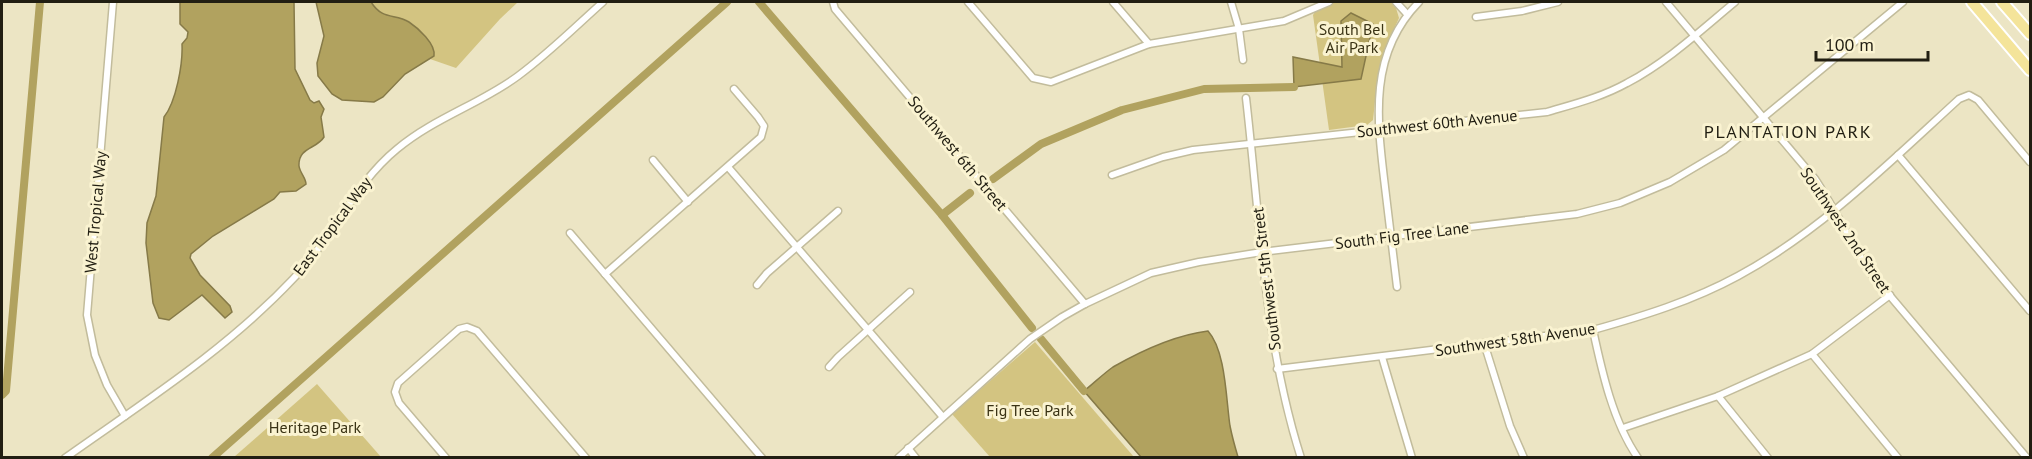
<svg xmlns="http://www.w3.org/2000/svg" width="2032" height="459" font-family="'PT Sans',sans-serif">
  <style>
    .green { fill: #d3c481 }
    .water { fill: #b1a25f; stroke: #867a48; stroke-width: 1.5 }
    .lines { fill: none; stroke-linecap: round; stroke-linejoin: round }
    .canal { stroke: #b1a25f; stroke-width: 8 }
    .minor-casing { stroke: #c2bc9c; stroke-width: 9 }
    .primary-casing { stroke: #fff; stroke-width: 14 }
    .minor { stroke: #fff; stroke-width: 6 }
    .primary { stroke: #f4e49a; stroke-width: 10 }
    .labels { text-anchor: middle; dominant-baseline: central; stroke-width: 6; stroke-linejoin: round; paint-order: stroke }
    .park-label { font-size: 16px; fill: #3a3315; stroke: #faf3d1 }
    .street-label { font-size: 16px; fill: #211e12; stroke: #faf3d1 }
    .neighbourhood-label { font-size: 18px; letter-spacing: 1.5px; fill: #211e12; stroke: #faf3d1 }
  </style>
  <rect width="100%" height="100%" fill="#ece5c4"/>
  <g class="green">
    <path d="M371,2h147l-18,17 -44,49 -26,-9 4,-3c-7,-10 -15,-30 -26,-35 -15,-7 -26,-1 -37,-19z"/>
    <path d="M1333,2h58l5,6 3,10 -13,29 -8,27 -5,46 -6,5 -38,5 -16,-115 2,-3z"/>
    <path d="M1035,342l99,115h-144l-38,-43z"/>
    <path d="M317,384l64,73h-147z"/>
  </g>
  <g class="water">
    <path d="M180,2h114l1,67 15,31 4,3 5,-2 5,8 -3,8 3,20c-7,12 -26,10 -25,29 1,7 7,12 7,18l-10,7 -16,1 -6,7 -61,37 -22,18 -1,4 10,17 30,31 2,6 -7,6 -23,-23 -33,25 -10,-2 -6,-15 -7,-60 1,-20 9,-27 8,-79c12,-15 19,-53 18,-73l5,-6 1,-6 -8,-8z"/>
    <path d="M316,2h55c12,19 24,11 38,20 9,6 27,22 25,34l-29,18 -22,23 -9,5 -32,-2 -10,-6 -14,-18 -1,-13 7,-27z"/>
    <path d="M1351,13l22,11 -12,55 -67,8 -1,-30 49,10 -1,-46z"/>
    <path d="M1208,331c18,20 18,69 22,95 2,10 5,21 8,31h-97l-57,-66c9,-7 19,-17 29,-24 28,-16 63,-32 95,-36z"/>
  </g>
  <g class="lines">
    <g class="canal">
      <path d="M759,2l183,213 90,113"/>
      <path d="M993,179l48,-35 81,-34 82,-21 90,-2"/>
      <path d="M942,215l28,-22"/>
      <path d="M1041,339l43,52"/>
      <path d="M2,395l4,-4 34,-389"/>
      <path d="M212,458l515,-456"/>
    </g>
    <g class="minor-casing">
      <g id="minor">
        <path d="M113,2l-26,313 8,40 12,30 18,31"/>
        <path d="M833,2l2,7 250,295"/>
        <path d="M968,2l65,76 18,4 98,-38 135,-23 45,-19"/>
        <path d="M1113,2l36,42"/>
        <path d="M1231,2l8,27 4,31"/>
        <path d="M1396,2l11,12"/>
        <path d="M1666,2l149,177c20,30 35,61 54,92l158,187"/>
        <path d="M1476,17l46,-6 36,-9"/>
        <path d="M1246,98c14,121 18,244 55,360"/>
        <path d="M1898,155l132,156"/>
        <path d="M653,160l35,42"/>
        <path d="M728,167l214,249"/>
        <path d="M1112,175l51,-18 30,-7 354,-38c27,-8 55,-15 80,-29 40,-21 73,-52 108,-81"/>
        <path d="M570,233l192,225"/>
        <path d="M605,274l156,-137 3,-11 -6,-9 -24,-28"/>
        <path d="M757,285l10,-12 71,-62"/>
        <path d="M1397,287c-4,-33 -8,-67 -12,-100 -8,-67 -17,-133 34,-185"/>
        <path d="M1593,330c9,42 20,92 45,128"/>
        <path d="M1484,343l26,83 14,32"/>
        <path d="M1812,354l86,104"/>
        <path d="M1382,357l30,101"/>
        <path d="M829,367l9,-10 72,-65"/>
        <path d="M1277,369l316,-39c50,-14 99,-29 145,-54 83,-45 152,-114 221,-177l10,-4 9,5 52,62"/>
        <path d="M1718,396l50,62"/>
        <path d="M1623,428l95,-32 94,-42 78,-59"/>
        <path d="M908,448l8,10"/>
        <path d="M65,458c79,-56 161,-108 228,-179 39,-40 61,-95 104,-130 37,-31 83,-45 121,-73 30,-22 57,-49 85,-74"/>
        <path d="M446,458l-47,-55 -4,-11 3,-9 61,-54 8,-2 10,4 109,127"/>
        <path d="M898,458l132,-119 32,-22 23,-13 66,-31 48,-11 63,-10 315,-38 43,-11 50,-21 54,-32 179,-148"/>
      </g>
    </g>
    <g class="primary-casing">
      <g id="primary">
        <path d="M1972,2l58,68"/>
        <path d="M2002,2l28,32"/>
      </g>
    </g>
    <use href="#minor" class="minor"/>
    <use href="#primary" class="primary"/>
  </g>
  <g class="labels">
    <g class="park-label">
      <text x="1352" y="29">South Bel<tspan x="1352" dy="18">Air Park</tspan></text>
      <text x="1030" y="410">Fig Tree Park</text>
      <text x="315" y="427">Heritage Park</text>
    </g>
    <g class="street-label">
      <text transform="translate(1437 123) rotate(-6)">Southwest 60th Avenue</text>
      <text transform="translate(958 153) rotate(50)">Southwest 6th Street</text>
      <text transform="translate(95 212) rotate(-85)">West Tropical Way</text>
      <text transform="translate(332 226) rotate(-53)">East Tropical Way</text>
      <text transform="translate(1846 230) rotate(56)">Southwest 2nd Street</text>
      <text transform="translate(1402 235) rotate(-7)">South Fig Tree Lane</text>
      <text transform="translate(1266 279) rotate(-97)">Southwest 5th Street</text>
      <text transform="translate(1515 339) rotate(-8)">Southwest 58th Avenue</text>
    </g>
    <g class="neighbourhood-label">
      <text x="1788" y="131">PLANTATION PARK</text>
    </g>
  </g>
  <rect width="2032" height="459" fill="none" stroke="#211e12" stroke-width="6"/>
  <path d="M1816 51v9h112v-9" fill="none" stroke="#211e12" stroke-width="3"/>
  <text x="1825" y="51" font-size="18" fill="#211e12" stroke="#faf3d1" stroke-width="4.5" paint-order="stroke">100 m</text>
</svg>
